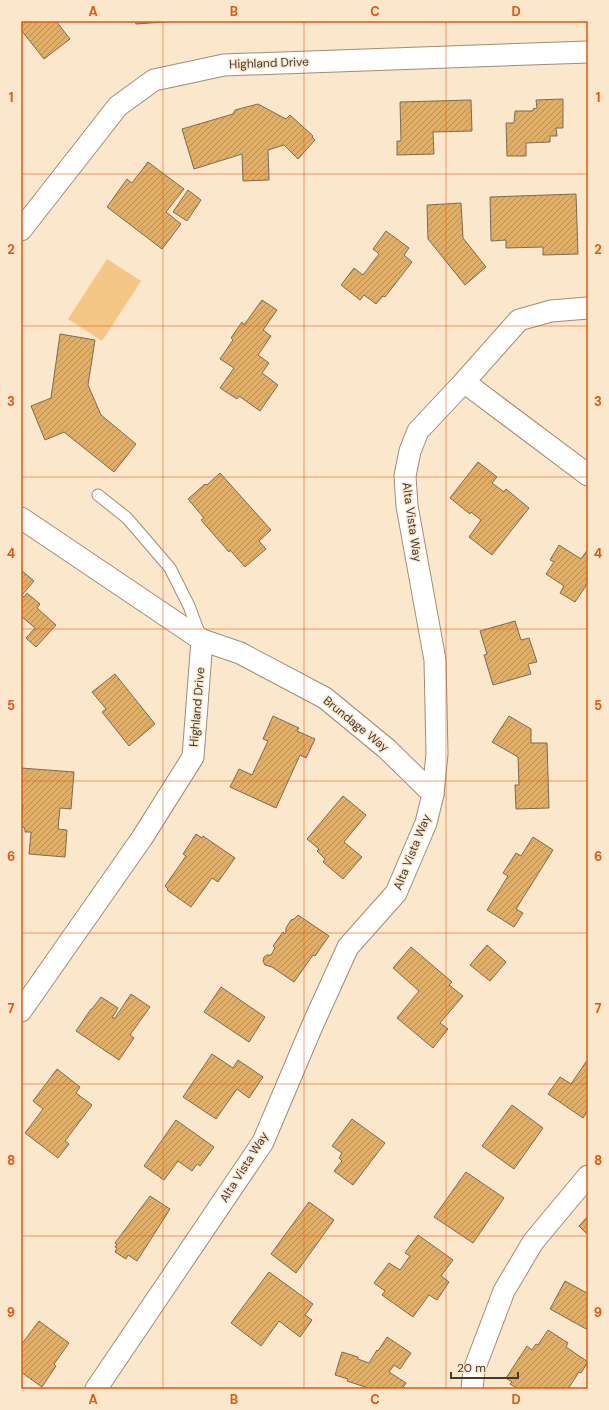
<svg xmlns="http://www.w3.org/2000/svg" width="609" height="1410" font-family="'DM Sans',sans-serif">
  <style>
    .green { fill: #f4c786 }
    .building { fill: url(#building-hatch); stroke: #7c6b52 }
    .lines { fill: none; stroke-linecap: round; stroke-linejoin: round }
    .lane-casing { stroke: #9f8d74; stroke-width: 13 }
    .street-casing { stroke: #9f8d74; stroke-width: 23 }
    .lane { stroke: #fff; stroke-width: 11 }
    .street { stroke: #fff; stroke-width: 21 }
    .grid { fill: none; stroke: #e0580e; stroke-width: 1; stroke-opacity: 0.55 }
    .labels { text-anchor: middle; dominant-baseline: central; stroke-width: 3; stroke-linejoin: round; paint-order: stroke }
    .street-label { font-size: 12px; fill: #433b31; stroke: #fbe7cc }
    .neatline { fill: none; stroke: #e0580e; stroke-width: 1.5 }
    .grid-label { font-size: 13px; text-anchor: middle; font-weight: bold; fill: #e0580e }
  </style>
  <defs>
    <pattern id="building-hatch" width="6" height="6" patternUnits="userSpaceOnUse"><rect width="6" height="6" fill="#dfaf69"/><path d="M-1 1l2-2M0 6l6-6M5 7l2-2" fill="none" stroke="#b69057"/></pattern>
  </defs>
  <rect width="100%" height="100%" fill="#fbe7cc"/>
  <path class="green" d="M107,259l34,22 -39,60 -34,-22z"/>
  <g class="building">
    <path d="M21,21h35l14,18 -26,20 -23,-29z"/>
    <path d="M135,21h28l1,1 -28,2z"/>
    <path d="M563,99v29h-7l1,8h-7v6l-24,1v13h-19l-1,-33h8l1,-12h18v-2l4,-1 -1,-8z"/>
    <path d="M471,100l1,31 -39,1 1,22 -37,1v-14h4l-1,-39z"/>
    <path d="M258,104l28,15 4,-4 23,21 -1,1 3,3 -17,19 -14,-14 -16,5 1,30 -26,1 -1,-27 -48,15 -12,-40 51,-15 2,-4z"/>
    <path d="M148,162l36,27 -18,23 15,12 -19,25 -55,-42 20,-28 5,4z"/>
    <path d="M188,190l13,10 -14,21 -14,-9z"/>
    <path d="M576,194l2,60 -35,1v-8l-37,1v-8l-15,1 -1,-44z"/>
    <path d="M461,203l2,35 23,29 -21,18 -37,-46 -1,-34z"/>
    <path d="M386,231l23,17 -5,7 8,7 -27,35 -2,-1 -7,8 -12,-9 -4,5 -19,-15 13,-17 9,7 16,-21 -6,-5z"/>
    <path d="M262,300l15,10 -14,20 8,6 -13,19 11,8 -7,10 16,12 -18,26 -21,-15 -2,3 -17,-11 14,-20 -14,-9 13,-19 -2,-2 11,-16 2,3z"/>
    <path d="M60,334l35,6 -7,45 13,30 35,29 -22,28 -50,-40 -19,8 -14,-34 20,-8z"/>
    <path d="M478,462l19,15 -5,6 12,9 2,-3 23,19 -37,47 -23,-18 12,-17 -10,-8 -1,2 -20,-16z"/>
    <path d="M220,473l51,57 -12,11 7,8 -21,18 -15,-17 -1,2 -28,-32 3,-2 -16,-19 17,-15 2,1z"/>
    <path d="M559,545l22,14 7,-10v34l-13,19 -15,-9 4,-7 -18,-12 8,-12 -4,-2z"/>
    <path d="M21,570l13,11 -12,14 2,2 3,-4 13,11 -3,4 19,17 -20,22 -10,-9 9,-10 -14,-12z"/>
    <path d="M515,621l6,19 8,-2 8,24 -9,2 3,10 -38,11 -9,-30 3,-1 -7,-23z"/>
    <path d="M115,674l40,50 -26,22 -27,-34 4,-3 -14,-17z"/>
    <path d="M273,716l26,12 -2,3 18,8 -9,19 -6,-3 -24,53 -46,-21 9,-18 13,6 16,-34 -5,-2z"/>
    <path d="M509,716l22,13v14h16l2,65 -33,1 -1,-24h4l-1,-28 -26,-15z"/>
    <path d="M21,768l53,4 -3,37 -11,-1 -2,21 9,1 -2,27 -36,-3 2,-22h-6v-3l-4,-5 2,-19h-2z"/>
    <path d="M343,796l23,19 -22,27 18,15 -19,22 -20,-17 2,-3 -8,-8 2,-2 -12,-10z"/>
    <path d="M196,834l6,4 1,-2 32,22 -17,24 -6,-4 -21,29 -24,-17 1,-1 -3,-3 21,-30 -3,-2z"/>
    <path d="M533,837l20,13 -37,59 7,4 -9,14 -27,-17 21,-34 -5,-3 13,-20 5,3z"/>
    <path d="M298,915l31,21 -14,20 -2,-1 -19,27 -22,-15 -7,-2 -2,-4 1,-4 3,-2h4l4,-7 -2,-2 10,-14 2,2 1,-3v-3l5,-8 3,-1z"/>
    <path d="M487,945l19,17 -16,19 -20,-16z"/>
    <path d="M411,947l41,35 -3,3 14,11 -23,27 8,6 -15,19 -36,-30 22,-27 -26,-23z"/>
    <path d="M221,987l44,30 -16,25 -45,-30z"/>
    <path d="M131,994l19,13 -20,28 4,3 -15,22 -43,-29 15,-22h1l9,-12 17,11 -6,10h3z"/>
    <path d="M212,1054l21,14 5,-8 25,17 -14,21 -12,-9 -21,30 -33,-22z"/>
    <path d="M588,1059v51l-5,8 -35,-24 12,-17 11,7z"/>
    <path d="M57,1069l23,18 -4,6 16,12 -27,36 4,3 -11,14 -33,-25 18,-24 -10,-8z"/>
    <path d="M512,1105l31,23 -29,41 -32,-23z"/>
    <path d="M352,1119l33,24 -32,42 -19,-14 8,-10 -3,-3 3,-5 -10,-7z"/>
    <path d="M176,1120l38,27 -14,19 -3,-2 -5,7 -14,-10 -14,19 -20,-14z"/>
    <path d="M466,1172l38,26 -31,45 -39,-26z"/>
    <path d="M150,1196l20,13 -33,52 -9,-6 -2,4 -11,-7 2,-4 -2,-1 2,-3 -2,-1z"/>
    <path d="M309,1202l25,18 -38,53 -25,-19z"/>
    <path d="M588,1216v19l-9,-9z"/>
    <path d="M418,1235l35,25 -12,16 8,6 -12,18 -8,-5 -16,22 -31,-22 3,-4 -11,-8 15,-20 11,7 10,-14 -5,-3z"/>
    <path d="M269,1272l44,32 -8,11 7,5 -12,17 -21,-16 -18,25 -30,-23z"/>
    <path d="M565,1281l22,12 1,-2v39l-38,-21z"/>
    <path d="M39,1321l30,22 -15,21 2,2 -14,21 -21,-15v-27z"/>
    <path d="M548,1330l20,13 -2,4 22,15 -7,11 -2,-1 -11,17h-50l-8,-5 2,-2 -6,-4 21,-32 5,4 4,-6 2,1z"/>
    <path d="M387,1337l24,16 -11,16 -6,-4 -5,7 17,11 -4,6h-31l-24,-8 1,-2 -13,-4 7,-23 16,5v2l11,4 8,-13 1,1z"/>
  </g>
  <g class="lines">
    <g class="lane-casing">
      <path id="lane" d="M98,495l29,23 43,50 19,38 12,32"/>
    </g>
    <g class="street-casing">
      <g id="street">
        <path d="M21,230l97,-124 36,-26 70,-15 364,-13"/>
        <path d="M464,382l124,93"/>
        <path d="M21,518l181,122 38,13 85,45 62,51 46,45"/>
        <path d="M21,1011l121,-173 51,-81 9,-117"/>
        <path d="M96,1389l167,-247 50,-118 35,-77 48,-54 30,-70 7,-29 4,-40 -2,-94 -28,-154 -2,-30 5,-25 8,-20 46,-49 55,-62 32,-9 37,-3"/>
        <path d="M472,1389l2,-19 30,-79 29,-49 55,-66"/>
      </g>
    </g>
    <use href="#lane" class="lane"/>
    <use href="#street" class="street"/>
  </g>
  <path class="grid" d="M163,21v1368M304,21v1368M446,21v1368M21,174h567M21,326h567M21,477h567M21,629h567M21,781h567M21,933h567M21,1084h567M21,1236h567"/>
  <g class="labels">
    <g class="street-label">
      <text transform="translate(269 63) rotate(-2)">Highland Drive</text>
      <text transform="translate(412 522) rotate(82)">Alta Vista Way</text>
      <text transform="translate(197 707) rotate(-85)">Highland Drive</text>
      <text transform="translate(356 724) rotate(39)">Brundage Way</text>
      <text transform="translate(412 852) rotate(-68)">Alta Vista Way</text>
      <text transform="translate(244 1167) rotate(-58)">Alta Vista Way</text>
    </g>
  </g>
  <rect width="609" height="1410" fill="none" stroke="#fbe7cc" stroke-width="44"/>
  <path d="M451 1372v6h67v-6" fill="none" stroke="#433b31" stroke-width="2"/>
  <text x="457" y="1372" font-size="12" fill="#433b31" stroke="#fbe7cc" stroke-width="3" paint-order="stroke">20 m</text>
  <rect x="22" y="22" width="565" height="1366" class="neatline"/>
  <g class="grid-label">
    <text x="93" y="16">A</text>
    <text x="234" y="16">B</text>
    <text x="375" y="16">C</text>
    <text x="516" y="16">D</text>
    <text x="11" y="102">1</text>
    <text x="598" y="102">1</text>
    <text x="11" y="254">2</text>
    <text x="598" y="254">2</text>
    <text x="11" y="406">3</text>
    <text x="598" y="406">3</text>
    <text x="11" y="558">4</text>
    <text x="598" y="558">4</text>
    <text x="11" y="710">5</text>
    <text x="598" y="710">5</text>
    <text x="11" y="861">6</text>
    <text x="598" y="861">6</text>
    <text x="11" y="1013">7</text>
    <text x="598" y="1013">7</text>
    <text x="11" y="1165">8</text>
    <text x="598" y="1165">8</text>
    <text x="11" y="1317">9</text>
    <text x="598" y="1317">9</text>
    <text x="93" y="1404">A</text>
    <text x="234" y="1404">B</text>
    <text x="375" y="1404">C</text>
    <text x="516" y="1404">D</text>
  </g>
</svg>
